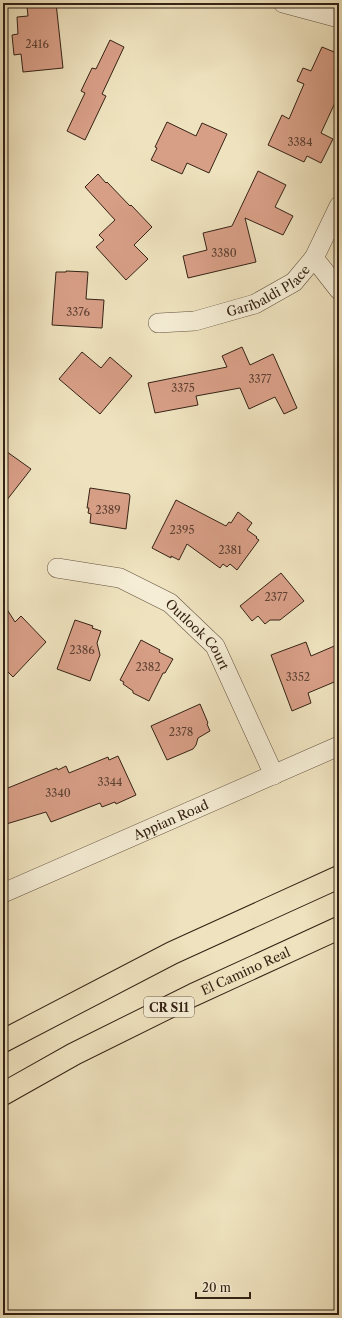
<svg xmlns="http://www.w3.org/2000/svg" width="342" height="1318" font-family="'Libre Caslon Text',serif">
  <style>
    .building { fill: #d89f87; stroke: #352215 }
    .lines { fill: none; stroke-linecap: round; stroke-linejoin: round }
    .minor-casing { stroke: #645240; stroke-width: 20 }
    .major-casing { stroke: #352215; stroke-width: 24 }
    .minor { stroke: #f5edd5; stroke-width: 19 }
    .major { stroke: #efe3bf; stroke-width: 22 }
    .labels { text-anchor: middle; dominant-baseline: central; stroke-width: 4; stroke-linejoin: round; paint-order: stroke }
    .number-label { font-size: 11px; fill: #5e4132 }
    .shield { fill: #f5edd5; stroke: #6f5f4f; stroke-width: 1 }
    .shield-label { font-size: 12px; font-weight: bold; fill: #352215 }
    .street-label { font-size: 13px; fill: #352215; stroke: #f5edd5 }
  </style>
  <rect width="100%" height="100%" fill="#efe3bf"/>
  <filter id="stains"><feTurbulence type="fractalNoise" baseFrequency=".005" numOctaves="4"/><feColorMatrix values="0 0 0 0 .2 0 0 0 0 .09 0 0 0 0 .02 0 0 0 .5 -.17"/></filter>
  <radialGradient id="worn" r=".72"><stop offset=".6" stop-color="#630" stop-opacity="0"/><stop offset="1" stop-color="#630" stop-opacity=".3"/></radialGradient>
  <g class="building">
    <path d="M56,3l7,65 -40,4 -2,-18 -7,1 -2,-20 6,-1 -1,-17 11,-1 -1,-10z"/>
    <path d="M110,40l14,7 -22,47 4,2 -21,44 -18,-9 18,-38 -4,-2 11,-23 4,1z"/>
    <path d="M322,47l17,7v40l-18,39 12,6 -12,24 -14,-7 -3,6 -36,-17 14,-30 7,4 15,-35 -7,-3 6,-13 8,3z"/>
    <path d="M167,122l29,14 6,-13 25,11 -18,39 -22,-10 -5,11 -31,-14 6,-12 -2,-1z"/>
    <path d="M258,171l28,14 -11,22 18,9 -10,19 -38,-17 11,44 -68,16 -5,-22 24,-6 -4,-17 29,-7z"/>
    <path d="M98,174l8,9 1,-1 23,24 1,-1 21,22 -18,18 14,14 -22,21 -30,-33 8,-7 -5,-5 16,-15 -30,-33z"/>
    <path d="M66,271l22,1 -2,27 18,1 -2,28 -50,-3 4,-53h10z"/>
    <path d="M242,347l8,18 23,-11 24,54 -13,6 -9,-17 -26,12 -9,-21 -44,8 2,9 -43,8 -7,-30 79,-16 -5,-11z"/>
    <path d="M82,352l19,16 9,-11 22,19 -32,38 -41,-35z"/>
    <path d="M3,449l28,20 -28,36z"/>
    <path d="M90,488l39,6 1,2 -4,33 -36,-6 1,-9 -3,-1 1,-5h-2z"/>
    <path d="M176,500l50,26 3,-4 2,1 7,-11 14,11 -5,7 10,7 -1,1 3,2 -22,30 -7,-6 -3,3 -4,-3 -3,4 -33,-24 -8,16 -8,-4v2l-19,-10z"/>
    <path d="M281,573l23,28 -24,19h-10l-5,4 -7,-8 -6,5 -12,-15z"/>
    <path d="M3,603l12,19 6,-6 25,26 -33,35 -10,-10z"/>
    <path d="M75,620l18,6 -1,2 9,3 -4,12 3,12 -10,26 -33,-12z"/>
    <path d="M141,640l19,10 -1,2 14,7 -8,14h-2l-14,28 -16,-8v-2l-10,-7 1,-2 -4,-2z"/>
    <path d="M306,642l5,14 28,-12v36l-31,13 3,10 -19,8 -21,-56z"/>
    <path d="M200,704l8,19 -1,1 3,7 -12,7 -2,7 -3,4 -26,11 -16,-34z"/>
    <path d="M118,756l18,39 -20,9 -1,-2 -13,5 -2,-4 -49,19 -5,-10 -43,13v-35l54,-22 1,2 8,-4 3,7 39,-16 1,3z"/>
  </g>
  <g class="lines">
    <g class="minor-casing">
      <g id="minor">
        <path d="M283,3l56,15"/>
        <path d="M314,258l25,32"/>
        <path id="s1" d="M158,323l37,-2 60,-17 39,-22 20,-24 25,-52"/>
        <path id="s2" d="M57,568l63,10 50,25 45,43 59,129"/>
        <path id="s3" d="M3,893l336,-147"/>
      </g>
    </g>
    <g class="major-casing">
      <g id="major">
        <path d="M3,1041l169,-88 167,-76"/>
        <path id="s4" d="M3,1094l71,-40 119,-59 146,-67"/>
      </g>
    </g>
    <use href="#minor" class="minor"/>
    <use href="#major" class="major"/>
  </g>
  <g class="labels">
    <g class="number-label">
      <text x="37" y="44">2416</text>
      <text x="300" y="142">3384</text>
      <text x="224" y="253">3380</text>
      <text x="78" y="312">3376</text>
      <text x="260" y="379">3377</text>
      <text x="183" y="388">3375</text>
      <text x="108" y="510">2389</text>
      <text x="182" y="530">2395</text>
      <text x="230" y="550">2381</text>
      <text x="276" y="597">2377</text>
      <text x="82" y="650">2386</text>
      <text x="148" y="667">2382</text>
      <text x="298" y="677">3352</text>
      <text x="181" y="732">2378</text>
      <text x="110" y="782">3344</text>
      <text x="58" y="793">3340</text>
    </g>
    <rect class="shield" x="144" y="997" width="50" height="20" rx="3"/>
    <g class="shield-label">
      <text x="169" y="1007">CR S11</text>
    </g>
    <g class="street-label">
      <text stroke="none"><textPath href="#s1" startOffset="117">Garibaldi Place</textPath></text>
      <text stroke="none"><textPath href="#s2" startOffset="162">Outlook Court</textPath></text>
      <text stroke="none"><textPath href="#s3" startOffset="183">Appian Road</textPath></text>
      <text stroke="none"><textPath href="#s4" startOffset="272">El Camino Real</textPath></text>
    </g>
  </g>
  <rect width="342" height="1318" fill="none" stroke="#efe3bf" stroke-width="16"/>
  <rect x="4" y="4" width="334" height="1310" fill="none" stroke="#352215" stroke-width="2"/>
  <rect x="8" y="8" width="326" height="1302" fill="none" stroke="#352215"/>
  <path d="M196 1292v6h54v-6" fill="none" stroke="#352215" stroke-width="2"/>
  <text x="202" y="1292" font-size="12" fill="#352215" stroke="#f5edd5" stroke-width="3" paint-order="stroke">20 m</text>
  <rect width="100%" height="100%" filter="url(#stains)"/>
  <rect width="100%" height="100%" fill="url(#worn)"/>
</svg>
